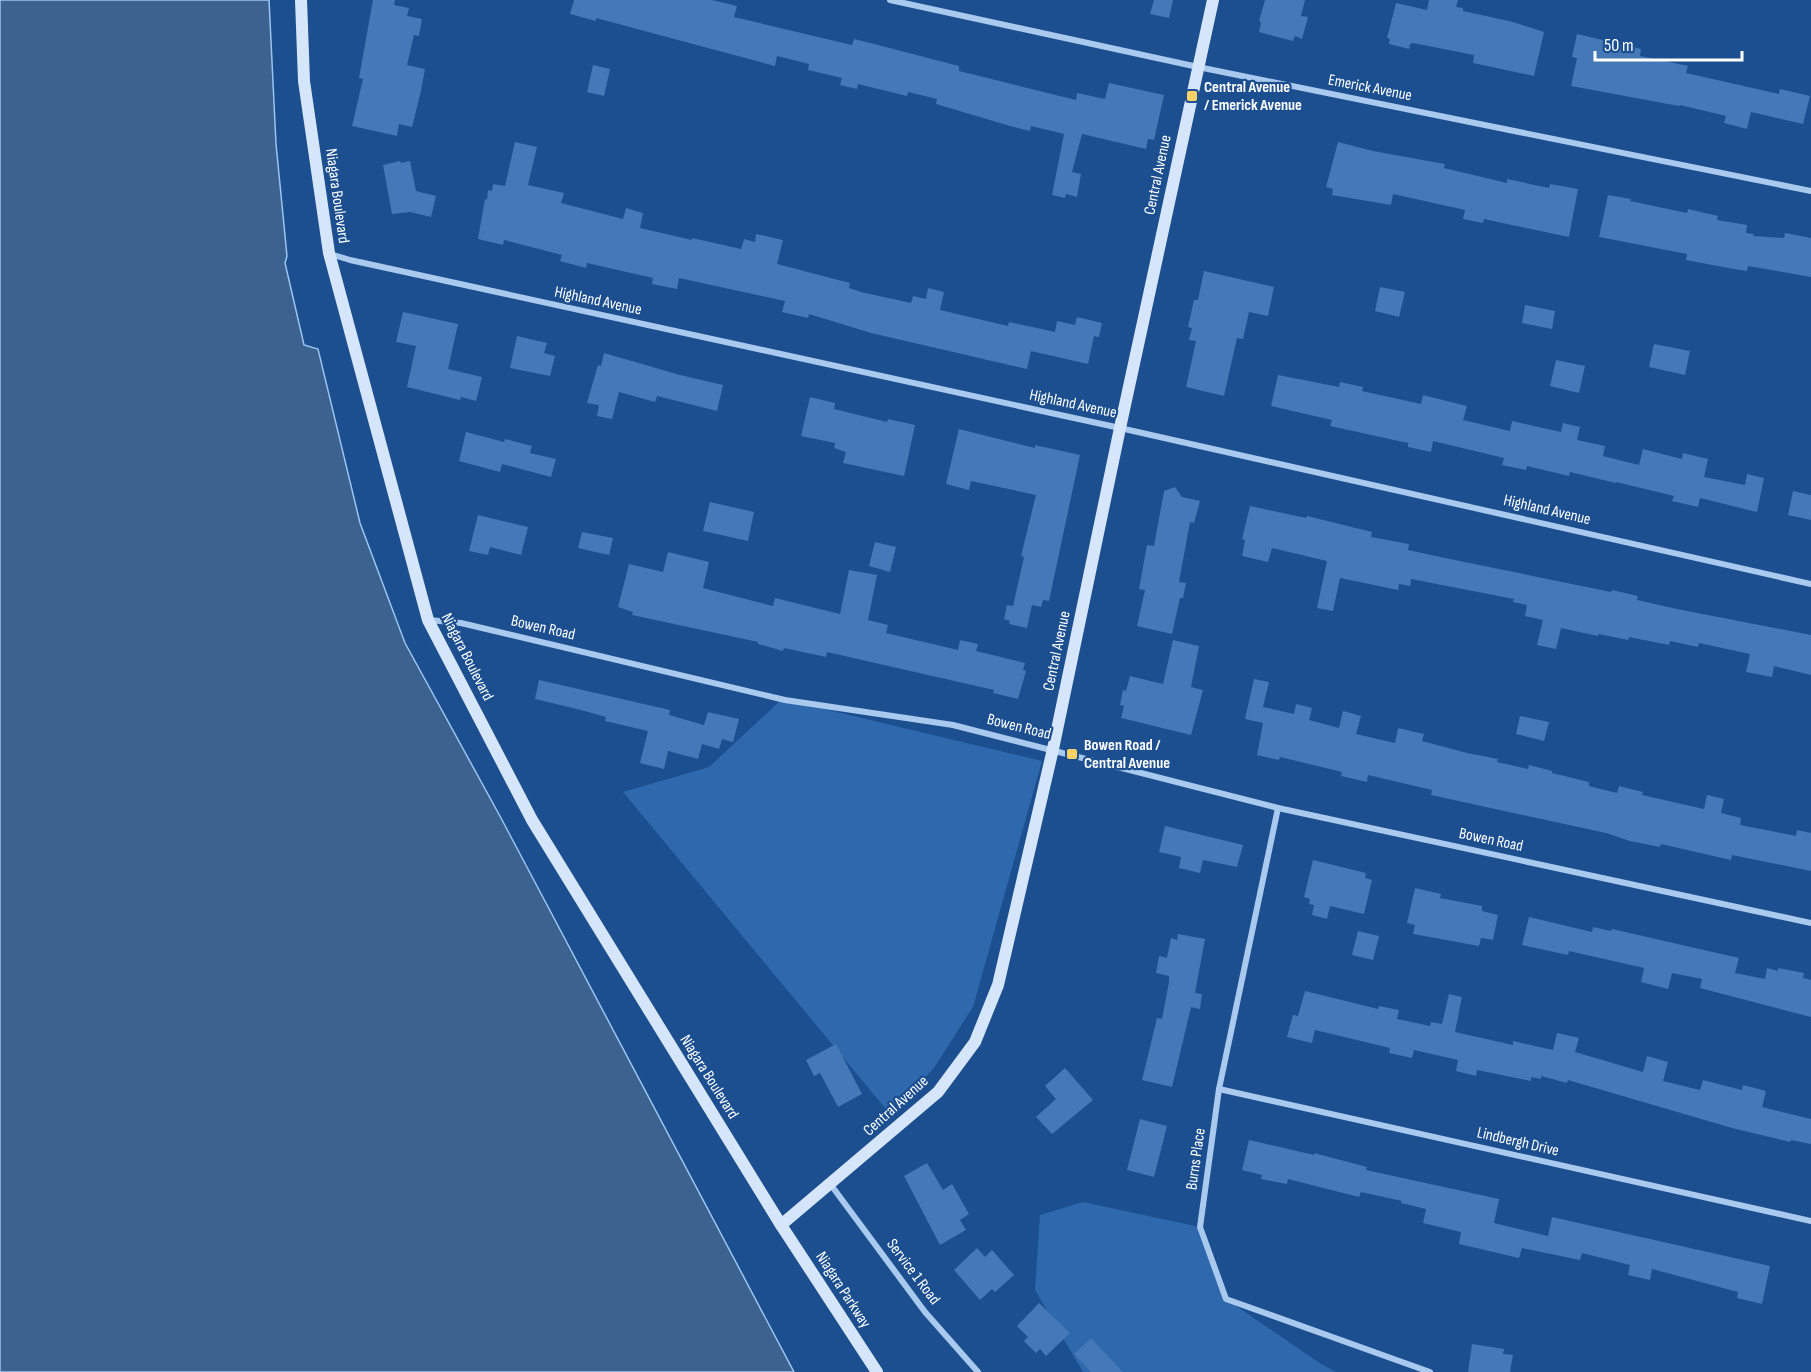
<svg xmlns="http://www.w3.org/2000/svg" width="1811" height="1372" font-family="'Sofia Sans Condensed',sans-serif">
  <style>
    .green { fill: #2e69ad }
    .water { fill: #3c6290; stroke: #9cc4f0; stroke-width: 1.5 }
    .building { fill: #4478b7 }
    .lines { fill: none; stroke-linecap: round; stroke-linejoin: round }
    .street { stroke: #a9c9ee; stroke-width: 6 }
    .secondary { stroke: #d6e6fa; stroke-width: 12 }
    .poi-dot { fill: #ffd166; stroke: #1b4f8f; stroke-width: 2 }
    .labels { text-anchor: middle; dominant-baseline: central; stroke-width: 4.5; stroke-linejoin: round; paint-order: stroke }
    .poi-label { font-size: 16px; font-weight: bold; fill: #fff; stroke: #1b4f8f; text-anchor: start }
    .street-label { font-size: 16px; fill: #fff; stroke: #1b4f8f }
  </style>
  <rect width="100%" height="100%" fill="#1b4f8f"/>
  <g class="green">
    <path d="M782,699l260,62 -69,246 -39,61 -44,46 -267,-322 86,-25z"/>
    <path d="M1083,1202l117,25 26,72 95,65 15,8h-253l-48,-82 5,-75z"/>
  </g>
  <path class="water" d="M0,0h269l7,144 11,112 -2,7 19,82 14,4 42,174 45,120 96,175 293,554h-794z"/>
  <g class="building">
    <path d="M373,0h22l-1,5 15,3 -2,8 15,3 -3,17 -5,-1 -7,30 18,4 -4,22 -9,36 -13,-3 -2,12 -45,-10 11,-47 -4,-1z"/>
    <path d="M574,0h138l25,6 -3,11 118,28 2,-6 20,5 85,22v5l117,29 1,-7 28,6 4,-16 55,12 -10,45 -6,-1 -2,10 -64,-15 -10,38 9,2 -4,23 -11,-3 -1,4 -13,-3 12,-61 -33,-8 -1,5 -20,-5 -74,-22 1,-5 -29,-7 -1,4 -49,-12 -1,5 -17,-4 2,-7 -34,-8 1,-6 -32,-8 -2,10 -179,-48v3l-26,-7z"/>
    <path d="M1154,0h19l-4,18 -19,-4z"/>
    <path d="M1265,0h40l-4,16 7,1 -6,22 -7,-3 -2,5 -34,-9 2,-10 -2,-1z"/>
    <path d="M1429,0h29l-2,7 7,1v3l50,11 31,10 -10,44 -61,-13 1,-8 -61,-12 -3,1 -1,5 -20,-5 1,-5 -3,-1 9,-35 31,7z"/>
    <path d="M1577,34l64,15 -1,7 48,10 -2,7 93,21 1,-5 30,7 -7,28 -52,-12 -4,17 -23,-6 2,-7 -46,-11 -1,1 -108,-20 6,-28 -5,-1z"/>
    <path d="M593,65l17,4 -6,27 -17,-4z"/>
    <path d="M515,142l22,5 -9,38 36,8 -3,10 62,16 3,-11 17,5 -3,15 52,12v-2l49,11 3,-10 11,3 1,-8 27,6 -6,24 73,19 -1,5 12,4 50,11 2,-7 13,3 2,-11 16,4 -4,18 68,16 1,-4 46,10 2,-11 18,4 2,-8 25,6 -3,14 -5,-1 -6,28 -57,-13 -4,18 -156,-36 -62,-19 -1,4 -26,-6 3,-11 -106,-23 -2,11 -25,-5 1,-6 -66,-15 -1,5 -26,-7 2,-6 -58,-15 -1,5 -25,-6 7,-40 2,1 1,-10 4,1 1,-7 12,2z"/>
    <path d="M1338,142l35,9 72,13 -1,4 63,15v-4l42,9 1,-4 28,5 -9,48 -85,-18 -1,4 -20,-4 2,-9 -72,-16 -2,11 -59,-10 1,-6 -7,-2z"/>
    <path d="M400,161l1,2 9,-2 6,30 20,5 -5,21 -21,-5 -18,2 -9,-49z"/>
    <path d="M1608,195l23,4 -1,2 57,12 1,-4 30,7 -1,4 30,5 -1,8 8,1 -1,2 31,2 1,-5 26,5v39l-63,-11 -1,5 -19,-3 -42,-8 1,-6 -88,-17z"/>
    <path d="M1204,271l70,16 -6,29 -19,-4 -6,27 -6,-1 -13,58 -38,-9 10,-46 -7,-1 3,-12 -4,-1 6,-27h4z"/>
    <path d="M1380,287l25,5 -6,25 -24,-6z"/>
    <path d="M1525,305l30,6 -3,18 -30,-6z"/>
    <path d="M403,312l55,12 -10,45 34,8 -6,24 -15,-4 -1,3 -53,-13 9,-41 -20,-4z"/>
    <path d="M517,336l30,7 -3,10 11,3 -5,20 -40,-8z"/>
    <path d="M1654,344l36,7 -5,24 -36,-8z"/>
    <path d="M604,353l76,22 43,10 -6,26 -60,-15 -2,6 -36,-10 -7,27 -15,-3 2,-11 -12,-2 11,-38 3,1z"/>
    <path d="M1556,360l29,6 -6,27 -29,-7z"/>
    <path d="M1278,375l61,12 1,-5 23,5 -1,4 59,13 2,-9 44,11 -4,14 47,11 2,-10 49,11 2,-9 17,4 -3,13 28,6 -2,10 36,9 4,-16 39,10 1,-6 25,6 -4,18 41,8 2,-11 17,4 -7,34 -57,-14 -2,9 -26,-6 2,-5 -58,-14v1l-46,-11 -1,4 -42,-10 -1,4 -24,-5 2,-7 -71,-17 -2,11 -23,-5v-4l-78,-17 2,-6 -61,-14z"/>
    <path d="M810,397l25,6 -1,6 53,13 1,-3 27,6 -11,51 -61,-13 3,-11 -12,-4 1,-5 -34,-7z"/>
    <path d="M959,429l76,19v-3l45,10 -31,146 -6,-1 -2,7 -9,-2 -5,23 -18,-4 1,-3 -6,-2 3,-14 6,1 11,-49 -3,-1 15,-61 -65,-14 -2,9 -23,-6z"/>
    <path d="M466,432l38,10 1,-3 27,7 -2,7 26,6 -5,18 -49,-13 -2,8 -41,-11z"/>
    <path d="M1175,487l7,10 18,4 -6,22 -4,-1 -11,60 7,1 -3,15h-3l-8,36 -35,-8 8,-36 -6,-1 8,-44 7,1 10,-55z"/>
    <path d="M1793,491l18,4v25l-23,-5z"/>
    <path d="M710,502l44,10 -6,29 -45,-10z"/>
    <path d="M1250,506l56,12 1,-2 65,16 -1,5 38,7 -1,6 37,8 166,34 1,-2 26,6 -1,4 40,9 134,26v40l-37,-9 -2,11 -26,-5 4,-18 -51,-11 -1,4 -28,-6 -1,4 -40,-8 -1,3 -29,-6 -1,2 -37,-8 -5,21 -19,-4 6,-25 -18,-4 2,-11 -14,-3 1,-3 -103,-20 -1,7 -11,-2 -1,6 -58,-12 -7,33 -16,-3 10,-47 -55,-13 -4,14 -26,-6 3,-16 -3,-1z"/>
    <path d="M478,515l50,12 -7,28 -31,-8 -2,8 -19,-4z"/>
    <path d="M582,532l31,6 -4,17 -31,-7z"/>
    <path d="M875,542l21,5 -6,25 -21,-6z"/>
    <path d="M668,552l41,10 -6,26 70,18 2,-8 65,16 9,-44 28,5 -9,45 20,5 -2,8 72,17 2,-10 18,4 -2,7 49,12 -2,7 3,1 -8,28 -25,-6 1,-3 -167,-38 -1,5 -42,-9 -1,3 -25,-7v-2l-126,-27 1,-3 -15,-5 11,-43 34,8z"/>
    <path d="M1173,640l26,6 -8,41 12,3 -12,45 -70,-17 3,-12 -4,-1 3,-15 3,1 4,-15 33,8z"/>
    <path d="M1254,679l15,3 -6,25 31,7 2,-10 16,4 -3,12 30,8 4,-17 18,5 -5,18 39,9 3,-15 26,6 -2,7 45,12 31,6 -1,3 31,7 1,-4 23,6v2l37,9v4l28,7 2,-7 24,6 -1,3 62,14 3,-14 17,4 -3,14 20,5 -1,7 56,11 1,-6 14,3v38l-79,-16 -1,5 -70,-16 -1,3 -30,-6 -24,-8 -175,-38 1,-5 -64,-15 -1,7 -26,-6 1,-4 -62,-15 -1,3 -22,-5 6,-32 -18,-4z"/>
    <path d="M539,680l131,30 -1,5 35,10 4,-13 31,7 -6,23 -11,-3 -3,10 -17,-5 -4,15 -30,-8 -4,18 -24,-6 8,-32 -43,-10 1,-4 -25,-7 -46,-11z"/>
    <path d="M1520,716l29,6 -5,19 -28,-7z"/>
    <path d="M1165,826l78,19 -6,22 -34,-7 -3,13 -21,-5 2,-11 -22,-5z"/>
    <path d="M1313,860l53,13 -1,5 7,2 -8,34 -34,-8 -3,13 -15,-4 2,-10 -5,-1 1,-5 -6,-2z"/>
    <path d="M1415,888l26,6 -1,4 42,8v5l16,4 -5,25 -12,-2 -2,8 -66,-12 2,-9 -8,-2z"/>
    <path d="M1529,917l63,15 1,-5 18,4 1,-2 127,29 -4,15 30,6 2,-11 11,3v-3l26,5 -1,5 8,2v37l-111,-29 2,-9 -30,-6 -4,16 -27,-7 3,-14 -75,-17 -1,4 -46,-10z"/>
    <path d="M1358,931l21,5 -6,24 -21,-5z"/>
    <path d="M1178,934l27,5 -10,54 7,1 -2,15 -9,-2 -19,80 -30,-7 15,-62 5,1 7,-37v-6l-13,-3 3,-17 8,2 4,-20 6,2z"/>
    <path d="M1305,991l73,18 1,-3 20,4 -2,9 33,7 1,-4 11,2 7,-30 13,3 -7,35 58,13v-4l40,9 4,-17 22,5 -4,14 68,20 4,-16 21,6 -5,19 37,9 3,-10 39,10 1,-5 23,6 -4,16 49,12v25l-20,-4 -1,2 -58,-14 -164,-48 -1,3 -26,-7v3l-10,-2v4l-54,-11 -1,6 -20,-5 2,-11 -44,-10 -2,8 -23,-5 1,-5 -75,-18 -3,13 -25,-6 6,-22 5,1z"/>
    <path d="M836,1044l26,50 -24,13 -18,-34 -6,3 -8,-16z"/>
    <path d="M1065,1068l28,32 -41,34 -16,-17 20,-18 -11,-13z"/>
    <path d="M1140,1119l27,7 -13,51 -27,-7z"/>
    <path d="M1249,1140l65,15v-2l53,14 -1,3 133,29 -5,24 54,13 4,-19 218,49 -8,38 -25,-6 1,-6 -86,-23 -2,11 -22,-5 2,-10 -48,-12 -2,7 -58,-12 -3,10 -60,-14 2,-12 -38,-9 3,-14 -25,-6 1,-2 -41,-9 -2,5 -71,-18 -1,5 -26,-5 1,-4 -20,-5z"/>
    <path d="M927,1163l16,27 9,-6 17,30 -9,6 6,10 -26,15 -36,-69z"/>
    <path d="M977,1248l8,9 7,-7 22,25 -19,17 -3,-3 -12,11 -26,-30z"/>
    <path d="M1039,1303l31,30 -24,23 -6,-7 -4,4 -12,-12 4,-4 -11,-11z"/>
    <path d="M1091,1338l32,34h-32l-17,-18z"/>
    <path d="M1472,1344l32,5 -1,5 10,1 -3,17h-42z"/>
  </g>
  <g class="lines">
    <g class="street">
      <path d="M890,0l308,67 613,124"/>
      <path d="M330,254l20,6 770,168 691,156"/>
      <path d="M429,620l32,3 324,77 168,25 325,83 533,115"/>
      <path d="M1278,808l-59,281 -19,138 26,72 204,73"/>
      <path d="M1219,1089l592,132"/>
      <path d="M831,1185l94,127 53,60"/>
    </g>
    <g class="secondary">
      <path d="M301,0l3,81 25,172 99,367 104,200 249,405 96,147"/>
      <path d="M781,1225l157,-133 37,-50 23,-57 55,-236 67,-321 93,-428"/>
    </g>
  </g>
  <g class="poi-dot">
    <rect x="1186" y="90" width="12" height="12" rx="3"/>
    <rect x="1066" y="748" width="12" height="12" rx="3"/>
  </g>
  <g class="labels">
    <g class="poi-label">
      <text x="1204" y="87">Central Avenue<tspan x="1204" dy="18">/ Emerick Avenue</tspan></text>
      <text x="1084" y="745">Bowen Road /<tspan x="1084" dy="18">Central Avenue</tspan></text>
    </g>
    <g class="street-label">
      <text transform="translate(1370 88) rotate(11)">Emerick Avenue</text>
      <text transform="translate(1158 175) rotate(-78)">Central Avenue</text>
      <text transform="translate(337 196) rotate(82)">Niagara Boulevard</text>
      <text transform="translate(598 301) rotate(12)">Highland Avenue</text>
      <text transform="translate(1073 404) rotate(12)">Highland Avenue</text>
      <text transform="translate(1547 510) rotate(13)">Highland Avenue</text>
      <text transform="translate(543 628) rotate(13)">Bowen Road</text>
      <text transform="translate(1057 651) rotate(-78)">Central Avenue</text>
      <text transform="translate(467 657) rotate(63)">Niagara Boulevard</text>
      <text transform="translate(1019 727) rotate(14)">Bowen Road</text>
      <text transform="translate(1491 840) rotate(12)">Bowen Road</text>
      <text transform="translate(709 1077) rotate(58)">Niagara Boulevard</text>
      <text transform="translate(896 1106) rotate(-42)">Central Avenue</text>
      <text transform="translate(1518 1142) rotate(13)">Lindbergh Drive</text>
      <text transform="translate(1196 1159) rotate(-82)">Burns Place</text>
      <text transform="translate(913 1272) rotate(53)">Service 1 Road</text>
      <text transform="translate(843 1290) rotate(57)">Niagara Parkway</text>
    </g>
  </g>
  <path d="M1595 51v9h147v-9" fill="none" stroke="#ffffff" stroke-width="3"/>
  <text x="1604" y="51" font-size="18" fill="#ffffff" stroke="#1b4f8f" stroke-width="4.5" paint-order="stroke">50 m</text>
</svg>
